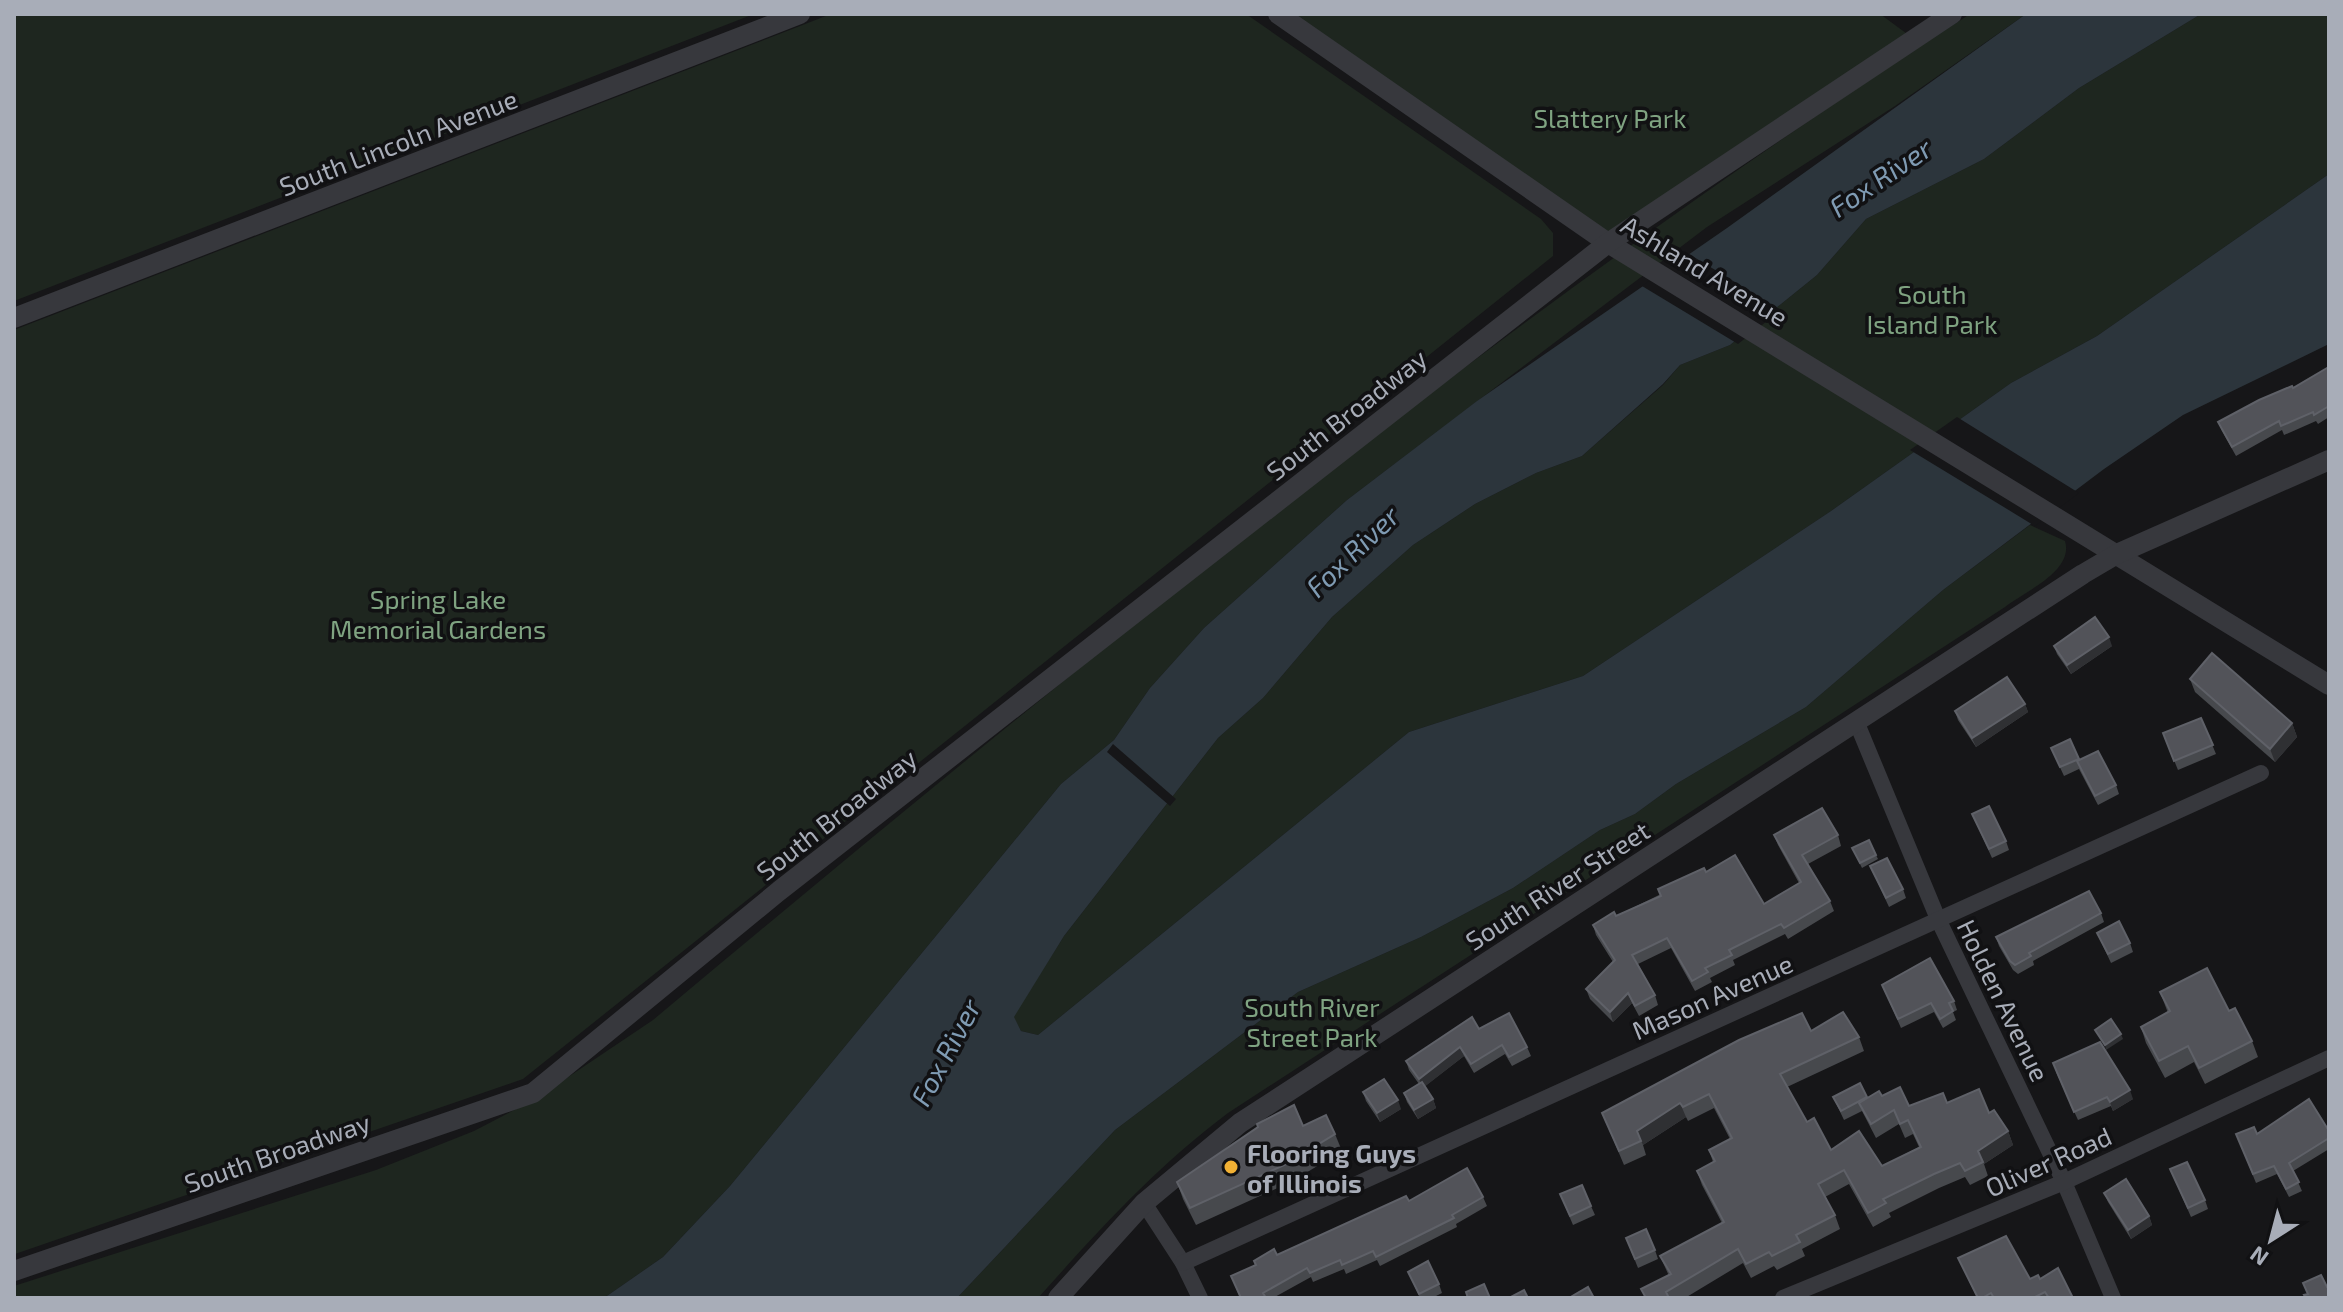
<svg xmlns="http://www.w3.org/2000/svg" width="2343" height="1312" font-family="'Exo 2',sans-serif">
  <style>
    .green { fill: #1e261f }
    .water { fill: #2c353c }
    .pier { fill: #161618 }
    .lines { fill: none; stroke-linecap: round; stroke-linejoin: round }
    .minor { stroke: #37383d; stroke-width: 16 }
    .tertiary { stroke: #37383d; stroke-width: 20 }
    .wall { fill: #47494d }
    .shaded-wall { fill: #2f3033 }
    .building { fill: #525359; stroke: #5f6168; stroke-width: 2 }
    .poi-dot { fill: #f2b134; stroke: #111113; stroke-width: 3 }
    .labels { text-anchor: middle; dominant-baseline: central; stroke-width: 7; stroke-linejoin: round; paint-order: stroke }
    .park-label { font-size: 26px; fill: #7fa381; stroke: #111113 }
    .street-label { font-size: 26px; fill: #a8adb8; stroke: #111113 }
    .poi-label { font-size: 26px; font-weight: bold; fill: #a8adb8; stroke: #111113; text-anchor: start }
    .water-label { font-size: 28px; font-style: italic; fill: #7f9bb3; stroke: #111113 }
  </style>
  <rect width="100%" height="100%" fill="#161618"/>
  <g class="green">
    <path d="M14,14h740l-740,287z"/>
    <path d="M831,14h415l295,205 12,14v23l-1030,823 -508,175 -1,-924z"/>
    <path d="M1279,14h601l34,25 -306,204z"/>
    <path d="M1970,14h56l-131,92 -188,121 -360,273 -143,128 -54,60 -36,52 -53,44 -331,402 -67,71 -59,41h-590v-12l362,-116 98,-39 63,-33 116,-78c423,-354 852,-706 1317,-1006z"/>
    <path d="M2201,14h128v160l-232,162 -86,47 -180,128 -248,165 -174,56 -371,303 -17,-4 -8,-14 51,-81 154,-198 45,-40 69,-81 81,-72 62,-41 61,-31 46,-17 81,-71 17,-20 50,-20 87,-70 49,-56 118,-60 95,-71z"/>
    <path d="M2030,525l35,16c9,30 -39,50 -60,66l-777,506c-72,54 -130,118 -190,185h-81l158,-168 183,-138 123,-55 92,-49 87,-58 35,-16 41,-30 130,-77 137,-117z"/>
  </g>
  <path class="water" d="M2026,14h175l-122,74 -95,71 -118,60 -49,56 -87,70 -50,20 -17,19 -81,72 -46,17 -61,31 -62,41 -81,72 -69,81 -45,40 -154,198 -50,81 7,14 17,4 371,-303 174,-56 248,-165 180,-128 86,-47 232,-162v170l-146,71 -79,54 -161,121 -137,117 -130,77 -41,30 -35,16 -87,58 -92,49 -123,55 -183,138 -158,168h-353l59,-41 67,-71 331,-402 53,-44 36,-52 54,-60 143,-128 130,-99 250,-173z"/>
  <g class="pier">
    <path d="M1689,254l92,56 -43,34 -96,-58z"/>
    <path d="M1957,417l122,76 -44,33 -125,-76z"/>
    <path d="M1113,744l63,55 -6,7 -63,-54z"/>
  </g>
  <g class="lines">
    <g class="minor">
      <path d="M1856,721l82,198 126,263 49,116"/>
      <path d="M1144,1203l39,60 17,35"/>
      <path d="M1183,1263l1078,-490"/>
      <path d="M1783,1298l281,-116 265,-124"/>
    </g>
    <g class="tertiary">
      <path d="M1278,14l330,229 721,442"/>
      <path d="M14,318l786,-304"/>
      <path d="M14,1271l519,-178 246,-202 829,-648 344,-229"/>
      <path d="M1058,1298l86,-95 96,-80 843,-549 34,-20 212,-94"/>
    </g>
  </g>
  <g class="wall">
    <path d="M2329,371v46l-11,7 -2,-3 -32,14 -2,-5 -46,26 -14,-25 -4,-9z"/>
    <path d="M2054,646h58l-41,28 -14,-20z"/>
    <path d="M2190,679l102,44 5,14 -22,25 -80,-70z"/>
    <path d="M2025,704l3,8 -52,35 -18,-27 -3,-9z"/>
    <path d="M2201,718l15,36 -38,16 -15,-37z"/>
    <path d="M2070,739l10,21 36,25 3,9 -21,11 -19,-36 -15,7 -13,-28z"/>
    <path d="M1972,814l34,27 3,9 -17,8z"/>
    <path d="M1774,835h64l3,11 -33,18 22,37 4,10 -46,28 -3,-5 -52,26 2,5 -25,13 2,4 -17,9 -24,-43 -33,16 17,31 3,10 -19,11 -7,-13 -19,19 -23,-23 -4,-10 27,-27 -17,-27 -3,-10 23,-9 90,-44 58,32 35,-21 -21,-38z"/>
    <path d="M1852,848l24,7 2,4 -16,9z"/>
    <path d="M1870,866l33,23 3,9 -17,9z"/>
    <path d="M2101,913l3,9 -71,39 1,4 -16,9 -5,-4 -14,-24 -3,-9z"/>
    <path d="M2097,933l33,10 3,9 -22,11z"/>
    <path d="M1882,985l72,16 3,9 -4,2 3,8 -13,8 -9,-16 -33,16z"/>
    <path d="M2160,992l69,19 23,30 6,16 -53,27 -11,-22 -29,16 -19,-35 -5,-16 27,-14z"/>
    <path d="M1479,1029l48,18 4,9 -19,10 -7,-12 -31,19 -10,-17 -39,30 8,13 3,9 -18,11 -11,-17 -3,-9 15,-9 -10,-14 -3,-9z"/>
    <path d="M1811,1031l48,6 5,14 -77,36 20,35 24,28 51,16 37,-19 -6,-13 -8,4 -6,-14 -23,14 -14,-27 -18,9 -11,-23 34,1 15,-2 27,10 38,-3 42,10 19,18 5,14 -29,19 4,12 -18,9 -5,-8 -26,11 -50,25 2,4 -18,10 -24,-43 -24,13 10,18 5,14 -38,20 3,7 -28,14 -3,-4 -23,12 -8,-15 -58,35h-40l-4,-9 28,-13 -9,-20 62,-33 -20,-38 -5,-14 16,-9 -4,-12 21,-11 -16,-31 -26,13 -2,-4 -43,28 3,10 -22,10 -22,-52z"/>
    <path d="M2056,1072l77,27 -20,12 -2,-5 -33,14z"/>
    <path d="M1363,1092l38,17 -21,13 -14,-21z"/>
    <path d="M1303,1126l32,8 7,17 -51,31 -95,43 -13,-26 -6,-17z"/>
    <path d="M2329,1131v18l-36,22 9,20 -13,6 -12,-23 -21,9 -20,-49z"/>
    <path d="M2170,1169l35,31 3,9 -17,8z"/>
    <path d="M2104,1193l45,23 3,9 -21,14 -23,-37z"/>
    <path d="M1560,1194l31,12 4,9 -22,10z"/>
    <path d="M1483,1197l4,9 -31,18 1,3 -77,39 -3,-6 -31,14 -2,-5 -31,13 -2,-5 -38,21h-33l-9,-22 24,-11 -1,-4z"/>
    <path d="M1626,1238l29,12 3,9 -20,9z"/>
    <path d="M1958,1258l72,21h10l33,19h-96z"/>
    <path d="M1408,1272l31,12 3,9 -10,5h-12z"/>
  </g>
  <g class="shaded-wall">
    <path d="M2109,637l3,9 -41,28 -4,-9z"/>
    <path d="M2025,704l3,8 -52,35 -4,-9z"/>
    <path d="M2292,723l5,14 -22,25 -5,-13z"/>
    <path d="M1628,993l4,10 -19,19 -3,-10z"/>
    <path d="M2121,1034l2,5 -17,11 -1,-5z"/>
    <path d="M1460,1047l4,9 -41,32 -4,-9z"/>
    <path d="M2130,1090l3,9 -20,12 -3,-9z"/>
    <path d="M1433,1099l3,9 -18,11 -4,-9z"/>
    <path d="M1398,1100l3,9 -21,13 -3,-9z"/>
    <path d="M1680,1103l6,14 -43,28 -6,-14z"/>
    <path d="M2008,1131l5,14 -29,19 -6,-13z"/>
    <path d="M2149,1216l3,9 -21,14 -3,-9z"/>
  </g>
  <g class="building">
    <path d="M2327,368l2,3v35l-15,9 -1,-3 -32,14 -2,-5 -47,26 -14,-25 41,-22 33,-14 1,2z"/>
    <path d="M2095,617l14,20 -42,28 -13,-19z"/>
    <path d="M2212,653l80,70 -22,26 -80,-70z"/>
    <path d="M2007,677l18,27 -53,34 -17,-27z"/>
    <path d="M2201,718l12,27 -39,16 -11,-28z"/>
    <path d="M2070,739l9,20 -19,8 -9,-19z"/>
    <path d="M2098,751l18,34 -21,11 -18,-35z"/>
    <path d="M1989,806l17,35 -17,8 -17,-35z"/>
    <path d="M1822,808l16,27 -36,20 28,46 -46,27 -3,-4 -52,26 3,5 -27,13 3,4 -16,9 -25,-43 -35,17 23,40 -20,11 -7,-13 -18,19 -24,-23 29,-29 -22,-35 21,-13 2,4 45,-20 -3,-7 46,-21 2,4 29,-17 29,49 37,-22 -27,-47z"/>
    <path d="M1869,840l7,15 -16,8 -8,-15z"/>
    <path d="M1887,858l16,31 -17,9 -16,-32z"/>
    <path d="M2089,891l12,22 -72,40 2,3 -16,9 -5,-4 -14,-24z"/>
    <path d="M2119,921l11,22 -22,11 -11,-21z"/>
    <path d="M1930,958l24,43 -5,2 4,8 -13,8 -9,-16 -33,16 -16,-34z"/>
    <path d="M2207,968l22,43 6,-3 17,33 -53,27 -11,-22 -29,15 -18,-34 29,-16 -10,-19z"/>
    <path d="M1843,1012l16,25 -79,37 27,48 7,-4 17,32 28,-19 23,35 39,-19 -13,-27 -8,4 -6,-14 -23,14 -12,-21 20,-12 3,5 18,-9 9,19 34,-13 4,10 32,-14 10,24 5,-3 14,21 -30,20 5,11 -18,9 -5,-8 -26,11 -51,25 3,4 -18,10 -24,-43 -26,14 17,31 -39,20 4,7 -28,14 -3,-4 -23,12 -8,-15 -72,43 3,6h-23l-5,-9 30,-15 -11,-18 64,-34 -27,-51 18,-10 -6,-11 23,-12 -23,-44 -26,13 -3,-4 -43,28 4,10 -22,10 -17,-38 137,-73 63,-27 9,18z"/>
    <path d="M1509,1013l18,34 -18,10 -7,-12 -31,19 -11,-17 -41,32 -13,-18 66,-44 7,12z"/>
    <path d="M2111,1019l10,15 -16,11 -10,-15z"/>
    <path d="M2100,1042l30,48 -20,12 -3,-5 -33,15 -21,-49z"/>
    <path d="M1384,1079l14,21 -21,13 -14,-21z"/>
    <path d="M1422,1082l11,17 -19,11 -10,-17z"/>
    <path d="M1860,1083l7,14 -26,14 -8,-14z"/>
    <path d="M2309,1099l20,32v7l-40,25 10,19 -13,7 -12,-23 -21,8 -17,-40 18,-7 3,7z"/>
    <path d="M1294,1105l9,21 23,-11 9,19 -51,31 -94,43 -13,-26 81,-55 -1,-3z"/>
    <path d="M2187,1162l18,38 -17,8 -18,-39z"/>
    <path d="M1467,1168l16,29 -31,18 2,3 -78,39 -3,-6 -31,14 -2,-5 -30,13 -3,-5 -44,25 3,5h-25l-10,-22 25,-11 -2,-4 20,-12 3,6 129,-59 3,5z"/>
    <path d="M2126,1179l23,37 -21,14 -24,-37z"/>
    <path d="M1582,1185l9,21 -21,10 -10,-22z"/>
    <path d="M1646,1229l9,21 -20,9 -9,-21z"/>
    <path d="M2006,1236l24,43 8,-4 2,4 18,-11 15,30h-24l-4,-6 -12,6h-39l-3,-5 -9,5h-4l-20,-40z"/>
    <path d="M1428,1261l11,23 -20,10 -11,-22z"/>
    <path d="M2321,1275l6,12 2,-1v12h-23l-2,-3 4,-1 -5,-11z"/>
    <path d="M1484,1284l6,14h-22l-2,-6z"/>
    <path d="M1588,1287l6,11h-25z"/>
    <path d="M1524,1290l4,8h-19z"/>
  </g>
  <circle class="poi-dot" cx="1231" cy="1167" r="8"/>
  <g class="labels">
    <g class="park-label">
      <text x="1610" y="117">Slattery Park</text>
      <text x="1932" y="293">South<tspan x="1932" dy="30">Island Park</tspan></text>
      <text x="438" y="598">Spring Lake<tspan x="438" dy="30">Memorial Gardens</tspan></text>
      <text x="1312" y="1006">South River<tspan x="1312" dy="30">Street Park</tspan></text>
    </g>
    <g class="street-label">
      <text transform="translate(398 142) rotate(-21)">South Lincoln Avenue</text>
      <text transform="translate(1705 270) rotate(31)">Ashland Avenue</text>
      <text transform="translate(1346 414) rotate(-38)">South Broadway</text>
      <text transform="translate(836 814) rotate(-38)">South Broadway</text>
      <text transform="translate(1557 885) rotate(-33)">South River Street</text>
      <text transform="translate(1712 996) rotate(-24)">Mason Avenue</text>
      <text transform="translate(2004 1000) rotate(64)">Holden Avenue</text>
      <text transform="translate(277 1152) rotate(-19)">South Broadway</text>
      <text transform="translate(2048 1161) rotate(-24)">Oliver Road</text>
    </g>
    <g class="poi-label">
      <text x="1247" y="1152">Flooring Guys<tspan x="1247" dy="30">of Illinois</tspan></text>
    </g>
    <g class="water-label">
      <text transform="translate(1880 177) rotate(-34)">Fox River</text>
      <text transform="translate(1352 551) rotate(-44)">Fox River</text>
      <text transform="translate(945 1052) rotate(-62)">Fox River</text>
    </g>
  </g>
  <rect width="2343" height="1312" fill="none" stroke="#a8adb8" stroke-width="32"/>
  <g transform="translate(2271 1240) rotate(216)" stroke="#111113" stroke-width="6" paint-order="stroke">
  <path d="M0-6L14 30L0 20L-14 30Z" fill="#a8adb8"/>
  <text y="-12" font-size="22" font-weight="bold" text-anchor="middle" fill="#a8adb8">N</text>
  </g>
</svg>
